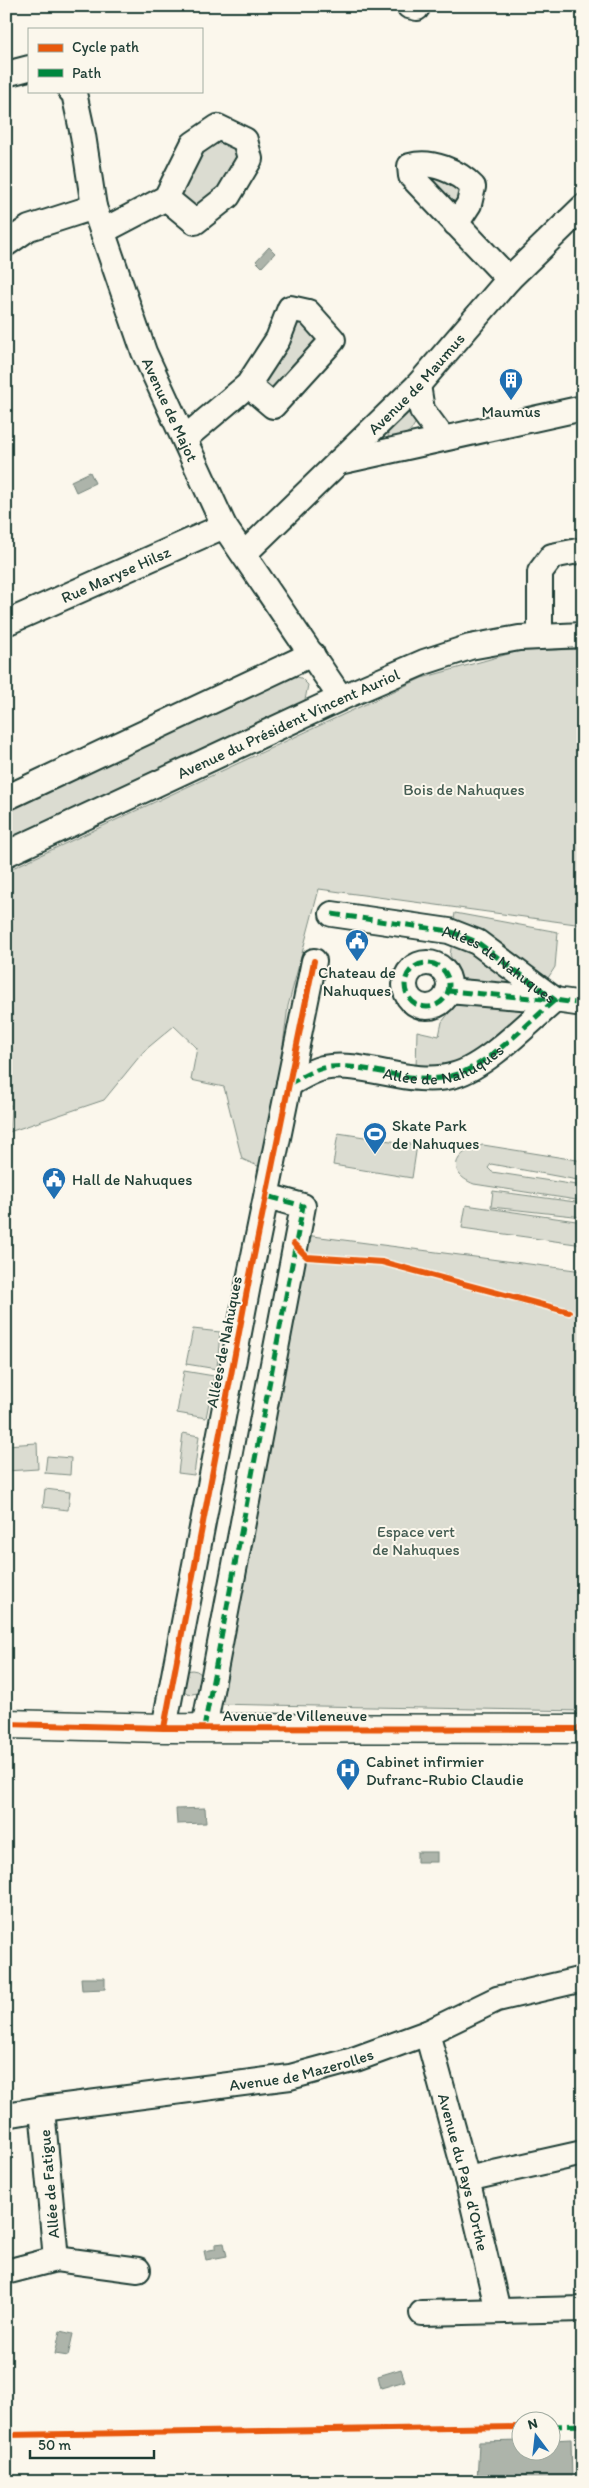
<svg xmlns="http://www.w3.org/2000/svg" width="589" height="2488" font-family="Itim,sans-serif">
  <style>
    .green { fill: #dbdcd1; stroke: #7d8c82 }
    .water { fill: #adb4aa; stroke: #74847b }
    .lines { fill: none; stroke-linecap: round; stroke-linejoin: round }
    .minor-casing { stroke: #1f3d34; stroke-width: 28 }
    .major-casing { stroke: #1f3d34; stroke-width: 31 }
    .minor { stroke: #fbf7ec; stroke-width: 24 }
    .major { stroke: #fbf7ec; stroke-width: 28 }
    .quiet { stroke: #00873e; stroke-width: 5; stroke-dasharray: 10 5; stroke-linecap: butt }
    .cycleway-casing { stroke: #fbf7ec; stroke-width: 9 }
    .cycleway { stroke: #e8590c; stroke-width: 6 }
    .labels { text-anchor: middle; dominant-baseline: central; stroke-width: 4; stroke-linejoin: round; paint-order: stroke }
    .street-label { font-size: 16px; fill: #1f3d34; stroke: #fbf7ec }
    .poi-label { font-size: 16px; fill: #1f3d34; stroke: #fbf7ec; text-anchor: start }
    .park-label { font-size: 16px; fill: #455d53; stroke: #fbf7ec }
  </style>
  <rect width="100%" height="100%" fill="#fbf7ec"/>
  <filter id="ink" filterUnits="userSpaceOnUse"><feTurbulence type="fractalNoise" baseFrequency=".02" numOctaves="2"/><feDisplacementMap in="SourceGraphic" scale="10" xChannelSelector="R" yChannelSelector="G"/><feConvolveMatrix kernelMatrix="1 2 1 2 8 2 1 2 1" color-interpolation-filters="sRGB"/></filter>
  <g filter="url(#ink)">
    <g class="green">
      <path d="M216,140l16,1 8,18 -30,44 -12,6 -16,-10 -2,-15 30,-42z"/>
      <path d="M424,171l25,6 15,16 -8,12 -4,1 -32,-28z"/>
      <path d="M299,319l25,15 -44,53 -9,2 -8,-3 -2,-12z"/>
      <path d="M407,410l10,9c-5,14 -13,17 -27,21l-2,-4v-10z"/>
      <path d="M583,649v276l-264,-36 -31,117 -21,164 -25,-11 -18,-72 -33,-7 6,-32 -23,-22 -30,25 -40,49 -95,32 2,-27h-5v-234l416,-193 97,-27z"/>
      <path d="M293,676l8,2 7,7 -3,15 -5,5 -294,137v-32z"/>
      <path d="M455,913l103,19 -3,35 -7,11h-13l-82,-53z"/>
      <path d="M453,936l58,33 -4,21 -45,-8 -12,-27z"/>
      <path d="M463,995l64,12 -11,15 -51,44 -49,2 1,-37 22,5 3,-14z"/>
      <path d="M338,1133l79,12 -5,33 -79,-13z"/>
      <path d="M483,1145l100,16v20l-92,-17 -3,4 4,4 91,14v15l-109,-17c-30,-12 -18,-34 9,-39z"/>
      <path d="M493,1191l90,12v14l-92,-10z"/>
      <path d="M466,1205l117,17v23l-121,-17z"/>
      <path d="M305,1235l278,36v440l-371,-7z"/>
      <path d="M193,1329l27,3 -3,37 -31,-5z"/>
      <path d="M184,1371l30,5 -8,42 -29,-5z"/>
      <path d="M183,1433l16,3 -5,39 -16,-2z"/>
      <path d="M37,1443l1,26 -32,2v-26z"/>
      <path d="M47,1456l24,2 -1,17 -25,-2z"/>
      <path d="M45,1489l25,3 -2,18 -25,-3z"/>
      <circle cx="192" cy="1682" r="12"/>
    </g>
    <g class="water">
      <path d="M269,247l6,6 -13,14 -6,-6z"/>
      <path d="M90,472l5,11 -19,9 -5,-11z"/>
      <path d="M205,1808l1,15 -29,1 -1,-15z"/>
      <rect x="417" y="1852" width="20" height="10"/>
      <path d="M81,1978h24v11l-23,1z"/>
      <path d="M224,2243l3,13 -21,4 -2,-9 11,-2v-5z"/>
      <path d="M60,2331l13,3 -5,22 -13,-2z"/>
      <path d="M401,2369l4,12 -24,7 -3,-12z"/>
      <path d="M571,2439l1,43h-95l2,-40 42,-1 1,9h30v-10z"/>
    </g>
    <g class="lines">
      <g class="minor-casing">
        <g id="minor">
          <path d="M409,6l8,2 1,-2"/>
          <path d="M6,74l23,-6"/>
          <path id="s1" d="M71,91l3,2 9,42 11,72 50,145 80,174 117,172"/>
          <path d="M456,224l13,-20 4,-17c-15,-16 -42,-27 -63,-21l1,10 98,103"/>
          <path d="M103,231l63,-33 27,-54 25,-17 27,13 5,19 -22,37 -33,26 -29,-24"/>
          <path d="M6,244l23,-16 65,-21"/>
          <path d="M418,385l4,25 20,27"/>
          <path d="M185,438l63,-53 30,-46 12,-31 18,4 25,28 -60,66 -25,-21"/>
          <path d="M339,462l244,-54"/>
          <path id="s2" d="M245,553l173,-168 91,-106 74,-72"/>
          <path id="s3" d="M6,623l218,-97"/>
          <path d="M540,636v-64l12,-16 31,-6"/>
          <path d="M6,798l306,-144"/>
          <path id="s4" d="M6,854l335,-156 83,-36 46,-15 49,-9 64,-3"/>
          <path d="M332,914l117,17 28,11 78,58 -107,-9"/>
          <circle cx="427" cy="985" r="22"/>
          <path id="s5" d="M289,1084c11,-6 22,-13 34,-16 42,-8 89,20 132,7 32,-9 74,-53 100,-75l28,4"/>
          <path d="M164,1728l85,-448 65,-319"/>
          <path d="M204,1728l99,-522 -36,-10"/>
          <path id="s6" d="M427,2033l40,146 31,132"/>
          <path id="s7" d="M6,2115l36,-6 248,-32 63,-17 74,-27 70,-34 86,-20"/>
          <path d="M467,2179l116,-26"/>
          <path d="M56,2259l82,11"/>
          <path d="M6,2272l50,-13 -14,-150"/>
          <path d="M422,2313l161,-4"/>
        </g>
      </g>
      <g class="major-casing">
        <path id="major" d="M6,1724l158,4 419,1"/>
      </g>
      <use href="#minor" class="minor"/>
      <use href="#major" class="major"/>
      <g class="quiet">
        <path id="s8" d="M332,914l117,17 28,11 78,58 -107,-9"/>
        <circle cx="427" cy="985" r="22"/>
        <path d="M289,1084c11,-6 22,-13 34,-16 42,-8 89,20 132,7 32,-9 74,-53 100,-75l28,4"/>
        <path d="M204,1728l99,-522 -36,-10"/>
        <path d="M552,2426l31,-1"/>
      </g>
      <g class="cycleway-casing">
        <g id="cycleway">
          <path d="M294,1244l13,13 75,5 187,50"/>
          <path d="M6,1724l158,4 419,1"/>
          <path d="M164,1728l85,-448 65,-319"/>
          <path d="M6,2435l516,-8"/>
        </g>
      </g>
      <use href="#cycleway" class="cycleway"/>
    </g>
  </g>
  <defs>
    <g id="building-pin" transform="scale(1.25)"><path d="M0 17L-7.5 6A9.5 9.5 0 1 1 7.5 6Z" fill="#1f6fb2" stroke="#fbf7ec"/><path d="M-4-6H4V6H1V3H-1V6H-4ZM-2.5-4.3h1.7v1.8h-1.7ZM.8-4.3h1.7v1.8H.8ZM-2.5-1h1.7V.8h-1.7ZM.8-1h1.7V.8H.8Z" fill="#fff"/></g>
    <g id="civic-pin" transform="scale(1.25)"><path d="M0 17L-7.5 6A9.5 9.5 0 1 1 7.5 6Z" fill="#1f6fb2" stroke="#fbf7ec"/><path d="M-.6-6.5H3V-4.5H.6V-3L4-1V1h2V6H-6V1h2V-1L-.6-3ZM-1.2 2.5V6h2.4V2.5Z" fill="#fff"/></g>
    <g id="stadium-pin" transform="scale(1.25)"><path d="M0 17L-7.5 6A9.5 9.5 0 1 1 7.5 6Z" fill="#1f6fb2" stroke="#fbf7ec"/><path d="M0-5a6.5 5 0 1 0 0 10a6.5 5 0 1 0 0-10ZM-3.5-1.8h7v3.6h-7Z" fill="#fff"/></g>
    <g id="hospital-pin" transform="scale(1.25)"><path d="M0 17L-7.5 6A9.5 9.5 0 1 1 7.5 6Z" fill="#1f6fb2" stroke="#fbf7ec"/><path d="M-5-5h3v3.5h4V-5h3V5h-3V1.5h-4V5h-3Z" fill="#fff"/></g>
  </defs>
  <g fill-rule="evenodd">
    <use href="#building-pin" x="511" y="380"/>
    <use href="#civic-pin" x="357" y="941"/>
    <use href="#stadium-pin" x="375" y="1134"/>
    <use href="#civic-pin" x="54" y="1179"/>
    <use href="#hospital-pin" x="348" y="1770"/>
  </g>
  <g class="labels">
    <g class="street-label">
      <text stroke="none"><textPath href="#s2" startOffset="241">Avenue de Maumus</textPath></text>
      <text stroke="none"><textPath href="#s1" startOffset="336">Avenue de Majot</textPath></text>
      <text stroke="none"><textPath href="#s3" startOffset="120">Rue Maryse Hilsz</textPath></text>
      <text stroke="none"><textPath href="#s4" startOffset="311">Avenue du Président Vincent Auriol</textPath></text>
      <text stroke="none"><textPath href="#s8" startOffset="178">Allées de Nahuques</textPath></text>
      <text stroke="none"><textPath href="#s5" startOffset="162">Allée de Nahuques</textPath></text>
      <text transform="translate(224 1342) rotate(-79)">Allées de Nahuques</text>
      <text x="295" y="1715">Avenue de Villeneuve</text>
      <text stroke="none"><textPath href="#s7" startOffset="299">Avenue de Mazerolles</textPath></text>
      <text stroke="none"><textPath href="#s6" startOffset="144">Avenue du Pays d'Orthe</textPath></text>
      <text transform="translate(49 2184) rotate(-95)">Allée de Fatigue</text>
    </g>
    <g class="poi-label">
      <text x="511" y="411" text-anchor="middle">Maumus</text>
      <text x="357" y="972" text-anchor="middle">Chateau de<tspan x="357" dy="18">Nahuques</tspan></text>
      <text x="392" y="1125">Skate Park<tspan x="392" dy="18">de Nahuques</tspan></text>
      <text x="72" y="1179">Hall de Nahuques</text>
      <text x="366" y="1761">Cabinet infirmier<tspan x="366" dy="18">Dufranc-Rubio Claudie</tspan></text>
    </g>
    <g class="park-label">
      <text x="464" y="789">Bois de Nahuques</text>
      <text x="416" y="1531">Espace vert<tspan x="416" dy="18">de Nahuques</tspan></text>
    </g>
  </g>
  <rect width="589" height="2488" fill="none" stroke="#fbf7ec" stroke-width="25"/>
  <rect x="12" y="12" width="564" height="2463" fill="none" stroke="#1f3d34" stroke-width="2" filter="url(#ink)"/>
  <rect x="28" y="28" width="175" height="65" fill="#fbf7ec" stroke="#a3ada2"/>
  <rect x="38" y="44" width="25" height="8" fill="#e8590c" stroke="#a3ada2"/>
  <text x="72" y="52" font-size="15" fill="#1f3d34">Cycle path</text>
  <rect x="38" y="69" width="25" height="8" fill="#00873e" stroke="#a3ada2"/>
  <text x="72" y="78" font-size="15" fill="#1f3d34">Path</text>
  <g transform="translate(536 2436) rotate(345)"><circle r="24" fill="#fbf7ec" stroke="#a3ada2"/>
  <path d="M0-4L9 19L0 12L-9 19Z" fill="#1f6fb2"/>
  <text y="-8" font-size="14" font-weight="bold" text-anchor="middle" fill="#1f3d34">N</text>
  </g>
  <path d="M30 2450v8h124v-8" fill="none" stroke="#1f3d34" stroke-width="2.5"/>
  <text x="38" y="2450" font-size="15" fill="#1f3d34" stroke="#fbf7ec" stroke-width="4" paint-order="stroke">50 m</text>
</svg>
